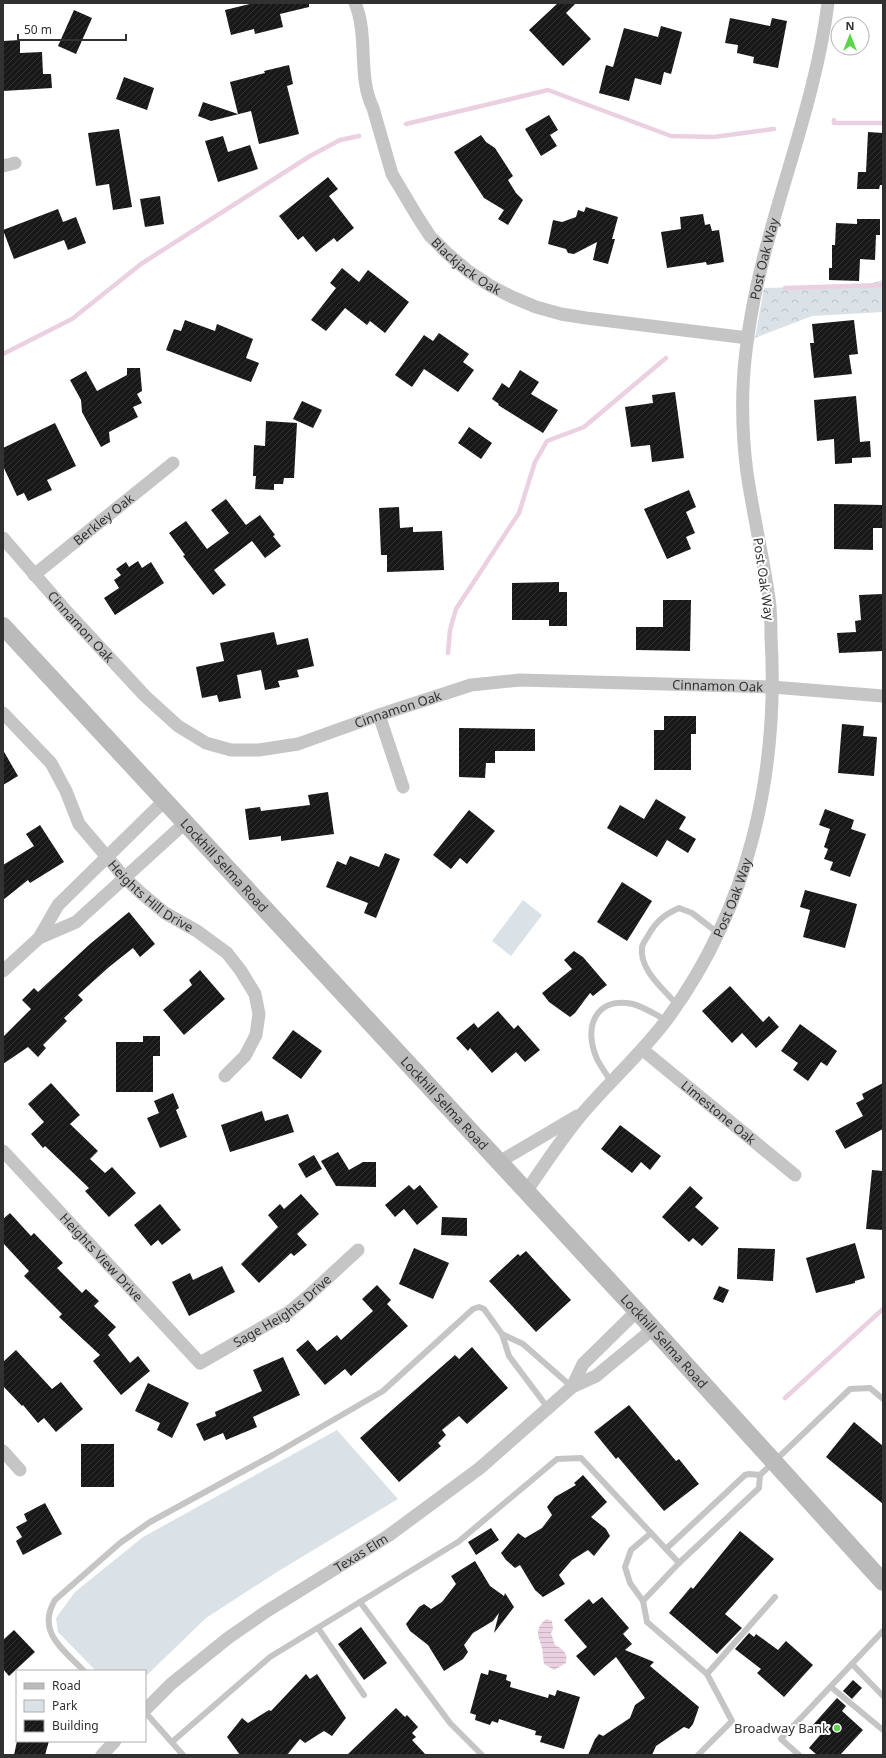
<svg xmlns="http://www.w3.org/2000/svg" width="886" height="1758" font-family="'Noto Sans',sans-serif">
  <style>
    .green { fill: #dbe2e7 }
    .forest { fill: url(#forest-crowns) }
    .water { fill: url(#water-rules) }
    .lines { fill: none; stroke-linecap: round; stroke-linejoin: round }
    .stream { stroke: #ead0e1; stroke-width: 4.5 }
    .building { fill: url(#building-hatch) }
    .service { stroke: #c5c5c5; stroke-width: 6 }
    .minor { stroke: #c5c5c5; stroke-width: 13 }
    .secondary { stroke: #bbb; stroke-width: 18 }
    .poi-dot { fill: #5ad448; stroke: #fff; stroke-width: 1.5 }
    .labels { text-anchor: middle; dominant-baseline: central; stroke-width: 4; stroke-linejoin: round; paint-order: stroke }
    .street-label { font-size: 13px; fill: #313131; stroke: #fff }
    .poi-label { font-size: 13px; fill: #313131; stroke: #fff; text-anchor: end }
  </style>
  <defs>
    <pattern id="forest-crowns" width="20" height="18" patternUnits="userSpaceOnUse"><rect width="20" height="18" fill="#dbe2e7"/><path d="M2 6a3 3 0 1 1 6 0M12 15a3 3 0 1 1 6 0" fill="none" stroke="#bcc2c7"/></pattern>
    <pattern id="water-rules" width="6" height="5" patternUnits="userSpaceOnUse"><rect width="6" height="5" fill="#ead0e1"/><path d="M0 2.5h6" fill="none" stroke="#c9b3c2"/></pattern>
    <pattern id="building-hatch" width="6" height="6" patternUnits="userSpaceOnUse"><rect width="6" height="6" fill="#181818"/><path d="M-1 1l2-2M0 6l6-6M5 7l2-2" fill="none" stroke="#313131"/></pattern>
  </defs>
  <rect width="100%" height="100%" fill="#fff"/>
  <g class="green">
    <path d="M523,900l19,15 -31,41 -19,-15z"/>
    <path d="M337,1430l61,69 -121,73 -71,46 -61,59v-6h-49l-38,-39 -2,-14 19,-26 68,-55z"/>
  </g>
  <path class="forest" d="M883,280v32l-71,4 -57,22 9,-50 101,-3z"/>
  <path class="water" d="M546,1619l6,2 1,8 -2,4 4,12c9,5 13,8 11,18l-12,7 -10,-6c-1,-5 -1,-11 -2,-16 -4,-14 -8,-18 4,-29z"/>
  <g class="lines">
    <g class="stream">
      <path d="M834,120v3h49"/>
      <path d="M406,124l142,-34 123,46 43,1 60,-8"/>
      <path d="M785,288l98,-3"/>
      <path d="M3,354l69,-35 69,-55 169,-108 30,-16 19,-4"/>
      <path d="M448,653l2,-23 6,-21 63,-96 16,-51 12,-21 37,-14 82,-69"/>
      <path d="M785,1398l98,-89"/>
    </g>
  </g>
  <g class="building">
    <path d="M254,3h55v4l-29,7 3,13 -28,7 -1,-5 -23,6 -6,-25z"/>
    <path d="M558,3h18l-10,10 25,26 -28,27 -34,-36z"/>
    <path d="M74,10l18,8 -16,36 -18,-8z"/>
    <path d="M730,18l40,8 2,-8 15,3 -9,47 -25,-5 1,-6 -17,-4 1,-8 -13,-2z"/>
    <path d="M661,26l21,6 -11,42 -7,-2 -3,13 -26,-7 -6,23 -30,-8 7,-28 7,2 11,-39 34,9z"/>
    <path d="M20,40v13l22,-1 1,22h8l1,14 -49,3v-50z"/>
    <path d="M289,65l4,19 -6,2 12,48 -40,10 -8,-33 -40,10 -13,-5 5,-14 35,12 -8,-32 35,-9 -1,-2z"/>
    <path d="M124,77l30,11 -7,22 -31,-11z"/>
    <path d="M549,115l9,15 -8,5 7,11 -16,10 -16,-27z"/>
    <path d="M119,129l13,78 -19,3 -4,-26 -13,2 -8,-53z"/>
    <path d="M868,132l15,1v52h-3l-1,4h-22l1,-17h8z"/>
    <path d="M481,135l5,7 9,6 18,28 -5,4 8,13 7,7 -15,25 -10,-6 6,-9 -20,-12 -30,-46z"/>
    <path d="M223,136l5,16 22,-7 8,24 -40,13 -13,-41z"/>
    <path d="M328,177l10,12 -9,7 25,32 -17,14 -3,-4 -18,14 -13,-16 -5,4 -19,-24z"/>
    <path d="M160,196l4,28 -19,3 -5,-28z"/>
    <path d="M586,207l32,10 -6,22h3l-7,25 -15,-4 4,-18 -23,12 -6,-1 -2,-4 -18,-5 5,-24 9,2 14,-5 2,-7 6,2z"/>
    <path d="M58,209l5,13 13,-5 10,26 -18,7 -4,-10 -50,19 -11,-29z"/>
    <path d="M703,214l2,11 5,-1 2,7 7,-1 5,32 -17,3 -1,-3 -39,6 -6,-36 20,-3 -1,-12z"/>
    <path d="M857,219h23v16h-4l-1,25 -15,-1 -1,22 -30,-1v-12h3v-23h3l1,-22 21,1z"/>
    <path d="M342,268l17,14 9,-12 41,32 -24,31 -15,-12 -3,4 -22,-17 -19,23 -15,-11 25,-32 -6,-5z"/>
    <path d="M185,320l30,11 2,-7 36,15 -7,19 13,5 -8,19 -85,-32 8,-21 7,2z"/>
    <path d="M854,320l4,34 -9,1 3,19 -38,4 -4,-35h4l-2,-19z"/>
    <path d="M439,333l30,21 -6,8 11,8 -16,22 -34,-23 -12,18 -17,-12 29,-40 9,6z"/>
    <path d="M127,368h13l2,23 -5,3 5,9 -9,4 5,10 -29,15 1,10 -9,5 -19,-35 -1,-12 -11,-20 16,-9 11,20 30,-16z"/>
    <path d="M520,370l19,12 -8,12 27,16 -15,23 -45,-28 1,-1 -7,-5 10,-16 7,5z"/>
    <path d="M675,392l9,66 -32,4 -2,-17 -19,2 -6,-40 28,-4 -1,-8z"/>
    <path d="M856,396l4,46 10,-1 1,16 -19,1v5l-17,1 -1,-25 -17,2 -3,-41z"/>
    <path d="M302,401l20,9 -9,18 -20,-9z"/>
    <path d="M266,421l31,2 -3,55h-10l-1,6h-9v6l-19,-1 1,-13h-3l1,-31 11,1z"/>
    <path d="M55,423l21,43 -29,14 5,10 -24,11 -4,-8 -7,3 -14,-30v-18z"/>
    <path d="M469,427l23,16 -11,16 -23,-16z"/>
    <path d="M689,490l7,17 -10,5 9,21 -9,4 5,12 -24,10 -23,-50z"/>
    <path d="M226,499l20,26 14,-10 15,20 -2,1 8,10 -16,12 -13,-17 -38,29 12,15 -13,10 -30,-39 2,-1 -16,-22 17,-12 21,28 22,-16 -18,-23z"/>
    <path d="M834,504l49,1v23h-10v22l-39,-1z"/>
    <path d="M399,507l1,21 13,-1v5l29,-1 2,39 -57,2v-17h-6l-2,-47z"/>
    <path d="M138,561l4,7 9,-6 13,21 -49,32 -11,-17 15,-10 -5,-8 7,-5 -5,-6 10,-7 3,5z"/>
    <path d="M559,582v10h8v34h-18v-6h-37v-37z"/>
    <path d="M882,594l1,57 -44,2 -2,-20 19,-1 -1,-11 6,-1 -2,-25z"/>
    <path d="M663,600h28l-1,51 -54,-1v-23h27z"/>
    <path d="M274,632l3,13 31,-7 6,28 -17,4 2,7 -21,4 2,6 -15,3 -4,-20 -24,5 4,23 -22,4 -2,-7 -15,3 -6,-31 28,-6 -4,-18z"/>
    <path d="M664,716h32v18h-5v36h-37v-40h10z"/>
    <path d="M842,724l22,2 -1,10 14,1 -3,39 -36,-3z"/>
    <path d="M459,728l76,1v22h-40v12h-9l-1,15 -26,-1z"/>
    <path d="M3,750l15,26 -15,9z"/>
    <path d="M328,792l6,42 -53,7v-5l-32,4 -4,-31 15,-2 1,4 49,-6 -2,-10z"/>
    <path d="M656,799l30,18 -7,12 17,10 -8,14 -21,-13 -10,17 -50,-29 13,-23 24,14z"/>
    <path d="M825,809l29,11 -3,9 15,5 -16,43 -20,-7 3,-8 -9,-3 4,-10 -4,-2 6,-18 -11,-4z"/>
    <path d="M469,810l26,21 -28,33 -7,-6 -9,11 -18,-14z"/>
    <path d="M40,825l24,37 -34,21 -2,-3 -25,20v-35l31,-19 -8,-12z"/>
    <path d="M385,853l15,6 -24,59 -12,-5 4,-10 -42,-16 11,-26 9,4 4,-9 29,11z"/>
    <path d="M622,882l30,19 -25,40 -30,-19z"/>
    <path d="M805,890l52,14 -12,44 -42,-11 7,-27 -10,-3z"/>
    <path d="M129,912l26,32 -15,13 -7,-9 -24,19 -31,28 5,5 -19,18 3,3 -24,24 3,3 -8,9 -10,-10 -25,17v-27l28,-28 -9,-9 12,-12 4,4 52,-48z"/>
    <path d="M574,951l9,6 24,28 -14,11 -3,-3 -15,20 -5,4 -21,-15 -7,-9 30,-24 -8,-9z"/>
    <path d="M200,970l25,29 -41,36 -21,-25 29,-25 -3,-5z"/>
    <path d="M730,986l33,36 6,-6 10,11 -23,21 -14,-15 -10,10 -30,-32z"/>
    <path d="M498,1011l16,18 4,-4 22,25 -15,12 -9,-10 -24,21 -22,-25 -2,3 -12,-13 18,-15 4,5z"/>
    <path d="M800,1024l37,27 -10,15 -6,-4 -13,19 -15,-11 5,-7 -17,-12z"/>
    <path d="M293,1030l29,21 -21,28 -29,-21z"/>
    <path d="M143,1036h17v20h-7v36h-37v-50h27z"/>
    <path d="M51,1083l29,32 -10,9 28,27 -8,8 15,14 7,-6 24,26 -27,24 -24,-26 4,-3 -44,-42 -2,2 -12,-14 13,-12 -16,-18z"/>
    <path d="M883,1083v46l-38,20 -10,-18 28,-15 -7,-13 8,-4 -2,-5z"/>
    <path d="M173,1093l6,15 -3,2 11,27 -27,11 -13,-30 12,-5 -5,-12z"/>
    <path d="M262,1111l3,10 23,-7 6,18 -64,20 -9,-27z"/>
    <path d="M620,1125l41,31 -11,14 -9,-8 -9,11 -31,-24z"/>
    <path d="M338,1152l11,18 14,-8h13v25l-40,-1 -15,-25z"/>
    <path d="M314,1155l8,14 -16,9 -8,-14z"/>
    <path d="M872,1170l11,1v59l-17,-1z"/>
    <path d="M409,1185l5,5 6,-5 18,22 -21,18 -13,-16 -9,8 -10,-12z"/>
    <path d="M690,1186l13,12 -8,9 24,21 -17,18 -9,-8 -4,4 -27,-25z"/>
    <path d="M301,1194l18,20 -22,20 10,11 -13,11 -3,-3 -32,30 -18,-19 37,-37 -10,-12 12,-11 4,5z"/>
    <path d="M160,1204l21,26 -19,15 -4,-5 -7,6 -17,-21z"/>
    <path d="M10,1213l21,23 3,-3 29,30 -6,5 25,25 4,-4 13,12 -5,5 22,21 -8,8 22,28 8,-7 12,15 -29,24 -28,-34 7,-6 -41,-38 3,-3 -38,-38 5,-5 -26,-28v-24z"/>
    <path d="M442,1217l25,1v18l-26,-1z"/>
    <path d="M855,1243l10,35 -10,3v2l-39,10 -10,-35z"/>
    <path d="M414,1248l35,15 -16,36 -34,-15z"/>
    <path d="M738,1248l37,1 -2,32 -36,-2z"/>
    <path d="M526,1251l45,49 -35,32 -47,-51 29,-27 2,2z"/>
    <path d="M222,1266l13,26 -46,24 -17,-34 18,-9 3,7z"/>
    <path d="M377,1285l14,15 -4,4 21,22 -57,50 -6,-7 -20,16 -29,-35 12,-10 9,11 20,-16 4,5 32,-29 -11,-12z"/>
    <path d="M719,1286l10,4 -6,13 -10,-4z"/>
    <path d="M472,1347l36,41 -41,36 -8,-8 -17,14 4,5 -8,8 3,3 -42,36 -39,-44 95,-83 4,4z"/>
    <path d="M16,1350l36,39 9,-7 22,27 -27,23 -12,-14 -6,5 -15,-18 -1,1 -19,-20v-24z"/>
    <path d="M283,1357l17,38 -47,22 4,10 -31,13 -3,-7 -19,8 -8,-17 20,-8 -1,-4 47,-21 -9,-21z"/>
    <path d="M148,1383l41,20 -17,35 -15,-8 3,-7 -25,-12z"/>
    <path d="M629,1405l47,56 3,-2 20,25 -35,27 -46,-54 -2,2 -22,-27z"/>
    <path d="M854,1422l29,24v58l-57,-47z"/>
    <rect x="81" y="1444" width="33" height="43"/>
    <path d="M583,1475l24,27 -16,15 15,12 4,7 -16,20 -6,-6 -16,10 -13,15 6,9 -22,13 -8,-7 -15,-25 -5,3 -9,-8 -5,-7 17,-20 7,5 17,-10 10,-13 -5,-8 8,-10 21,-12 -2,-2z"/>
    <path d="M45,1503l17,31 -39,21 -7,-14 6,-4 -6,-10 11,-6 -3,-7z"/>
    <path d="M491,1528l8,12 -23,15 -8,-13z"/>
    <path d="M740,1531l34,28 -49,55 17,14 -25,26 -48,-41 22,-26 2,2z"/>
    <path d="M475,1561l15,25 14,10 1,-3 9,14 -20,26 5,-20 -6,8 -20,12 -9,12 4,7 -5,7 -19,12 -16,-26 -18,-14 -4,-7 13,-17 5,-3 7,5 11,-7 14,-18 -5,-8z"/>
    <path d="M602,1597l27,31 -6,6 9,10 -7,6 29,12 -4,4 49,41 -6,17 -4,5 -5,-2 -28,19 -4,9h-64l7,-16 4,-5 4,2 27,-18 5,-13 10,-7 -29,-41 -22,19 -18,-20 11,-9 -23,-27 25,-21 4,5z"/>
    <path d="M361,1627l26,36 -23,17 -26,-36z"/>
    <path d="M14,1630l21,22 -26,24 -6,-7v-29z"/>
    <path d="M749,1633l5,4 2,-3 22,16 8,-9 27,24 -29,32 -27,-24 4,-4 -26,-20z"/>
    <path d="M489,1670l18,5 -1,5 5,2 -1,5 38,11 1,-4 6,2 2,-6 23,7 -16,52 -24,-7 2,-6 -7,-1 1,-4 -37,-12 -1,4 -6,-2 -2,4 -15,-5 1,-5 -6,-2 11,-40 7,2z"/>
    <path d="M306,1674l4,5 7,-5 29,44 -14,18 -8,-5 -19,12 -5,-4 -13,16h-47l-13,-18 15,-19 6,5 21,-13 2,1z"/>
    <path d="M853,1680l9,8 -10,11 -9,-8z"/>
    <path d="M837,1698l9,8 -4,5 21,19 -23,25h-23l-8,-7 11,-13 -9,-8z"/>
    <path d="M396,1708l9,9 2,-2 11,12 -6,6 4,4 -4,3 14,15h-79z"/>
    <path d="M17,1741h32l-4,14h-31z"/>
  </g>
  <g class="lines">
    <g class="service">
      <path d="M677,1005c-13,-16 -38,-35 -35,-58 1,-4 5,-9 7,-13 8,-14 17,-20 30,-26l13,5 26,20"/>
      <path d="M612,1083c-5,-8 -11,-16 -15,-24 -14,-31 -2,-63 36,-55 11,3 23,11 33,16"/>
      <path d="M548,1408l-39,-52 -7,-22 21,10 49,43"/>
      <path d="M760,1475l90,-86 20,-1 13,11"/>
      <path d="M666,1549l79,-74 4,-1 11,1 -1,13 -80,75 -36,38 4,21 60,52 25,47 -34,34"/>
      <path d="M643,1601l-13,-18 -5,-16 6,-17 20,-17"/>
      <path d="M360,1602l90,121 32,32"/>
      <path d="M318,1628l46,67"/>
      <path d="M852,1664l31,32"/>
      <path d="M84,1671c-21,-22 -48,-39 -29,-71l65,-57 30,-21 123,-67 110,-64 90,-82 6,-2 5,2 18,25"/>
      <path d="M707,1674l68,-77"/>
      <path d="M831,1687l52,43"/>
      <path d="M145,1712l38,43"/>
      <path d="M172,1742l98,-85 188,-115 99,-83 24,-1 98,105"/>
      <path d="M799,1755l-18,-16 102,-108"/>
    </g>
    <g class="minor">
      <path id="s1" d="M355,3c14,33 2,73 18,105l19,66 25,42 13,20 18,18 20,17 21,14 23,12 24,10 25,7 25,4 162,20"/>
      <path d="M3,166l12,-3"/>
      <path id="s2" d="M3,538l65,75 77,83 33,30 28,17 25,7h28l39,-6 81,-29 92,-30 49,-5 252,7 111,9"/>
      <path id="s3" d="M34,575l139,-112"/>
      <path id="s4" d="M3,713l48,50 15,28 13,33 45,53 17,16 24,20 32,18 30,22 14,18 14,23 4,20 -3,21 -11,21 -20,20"/>
      <path d="M379,715l24,72"/>
      <path d="M39,938l37,-16 110,-100"/>
      <path d="M3,971l36,-33 19,-33 107,-105"/>
      <path id="s5" d="M643,1050l152,125"/>
      <path id="s6" d="M3,1151l197,212 89,-51 18,-15 51,-47"/>
      <path d="M499,1162l78,-46"/>
      <path id="s7" d="M526,1192c18,-27 36,-54 56,-78 28,-33 60,-61 86,-96 81,-111 111,-244 103,-381 0,-15 0,-30 -3,-45 -6,-40 -15,-79 -21,-119 -5,-39 -6,-82 -1,-122 13,-119 67,-229 82,-348"/>
      <path d="M572,1387l11,-23 54,-53"/>
      <path d="M3,1451l17,19"/>
      <path id="s8" d="M145,1710l26,-26 57,-46 39,-27 121,-75 92,-68 92,-81 24,-11 57,-47"/>
      <path d="M102,1755l13,-14"/>
    </g>
    <path class="secondary" id="s9" d="M3,626l634,685 246,271"/>
  </g>
  <circle class="poi-dot" cx="837" cy="1728" r="4"/>
  <g class="labels">
    <g class="street-label">
      <text stroke="none"><textPath href="#s7" startOffset="1010">Post Oak Way</textPath></text>
      <text stroke="none"><textPath href="#s1" startOffset="296">Blackjack Oak</textPath></text>
      <text stroke="none"><textPath href="#s3" startOffset="89">Berkley Oak</textPath></text>
      <text transform="translate(764 579) rotate(82)">Post Oak Way</text>
      <text stroke="none"><textPath href="#s2" startOffset="118">Cinnamon Oak</textPath></text>
      <text stroke="none"><textPath href="#s2" startOffset="813">Cinnamon Oak</textPath></text>
      <text stroke="none"><textPath href="#s2" startOffset="489">Cinnamon Oak</textPath></text>
      <text stroke="none"><textPath href="#s9" startOffset="326">Lockhill Selma Road</textPath></text>
      <text stroke="none"><textPath href="#s4" startOffset="239">Heights Hill Drive</textPath></text>
      <text stroke="none"><textPath href="#s7" startOffset="362">Post Oak Way</textPath></text>
      <text stroke="none"><textPath href="#s9" startOffset="650">Lockhill Selma Road</textPath></text>
      <text stroke="none"><textPath href="#s5" startOffset="98">Limestone Oak</textPath></text>
      <text stroke="none"><textPath href="#s6" startOffset="145">Heights View Drive</textPath></text>
      <text stroke="none"><textPath href="#s6" startOffset="387">Sage Heights Drive</textPath></text>
      <text stroke="none"><textPath href="#s9" startOffset="974">Lockhill Selma Road</textPath></text>
      <text stroke="none"><textPath href="#s8" startOffset="268">Texas Elm</textPath></text>
    </g>
    <g class="poi-label">
      <text x="829" y="1728">Broadway Bank</text>
    </g>
  </g>
  <rect width="886" height="1758" fill="none" stroke="#313131" stroke-width="8"/>
  <rect x="16" y="1670" width="130" height="72" fill="#ffffff" stroke="#adadad"/>
  <rect x="24" y="1683" width="20" height="6" fill="#bbbbbb" stroke="#adadad"/>
  <text x="52" y="1690" font-size="12" fill="#313131">Road</text>
  <rect x="24" y="1700" width="20" height="12" fill="#dbe2e7" stroke="#adadad"/>
  <text x="52" y="1710" font-size="12" fill="#313131">Park</text>
  <rect x="24" y="1720" width="20" height="12" fill="url(#building-hatch)" stroke="#adadad"/>
  <text x="52" y="1730" font-size="12" fill="#313131">Building</text>
  <g transform="translate(850 36)"><circle r="19" fill="#ffffff" stroke="#adadad"/>
  <path d="M0-3L7 15L0 10L-7 15Z" fill="#5ad448"/>
  <text y="-6" font-size="11" font-weight="bold" text-anchor="middle" fill="#313131">N</text>
  </g>
  <path d="M18 34v6h108v-6" fill="none" stroke="#313131" stroke-width="2"/>
  <text x="24" y="34" font-size="12" fill="#313131" stroke="#ffffff" stroke-width="3" paint-order="stroke">50 m</text>
</svg>
